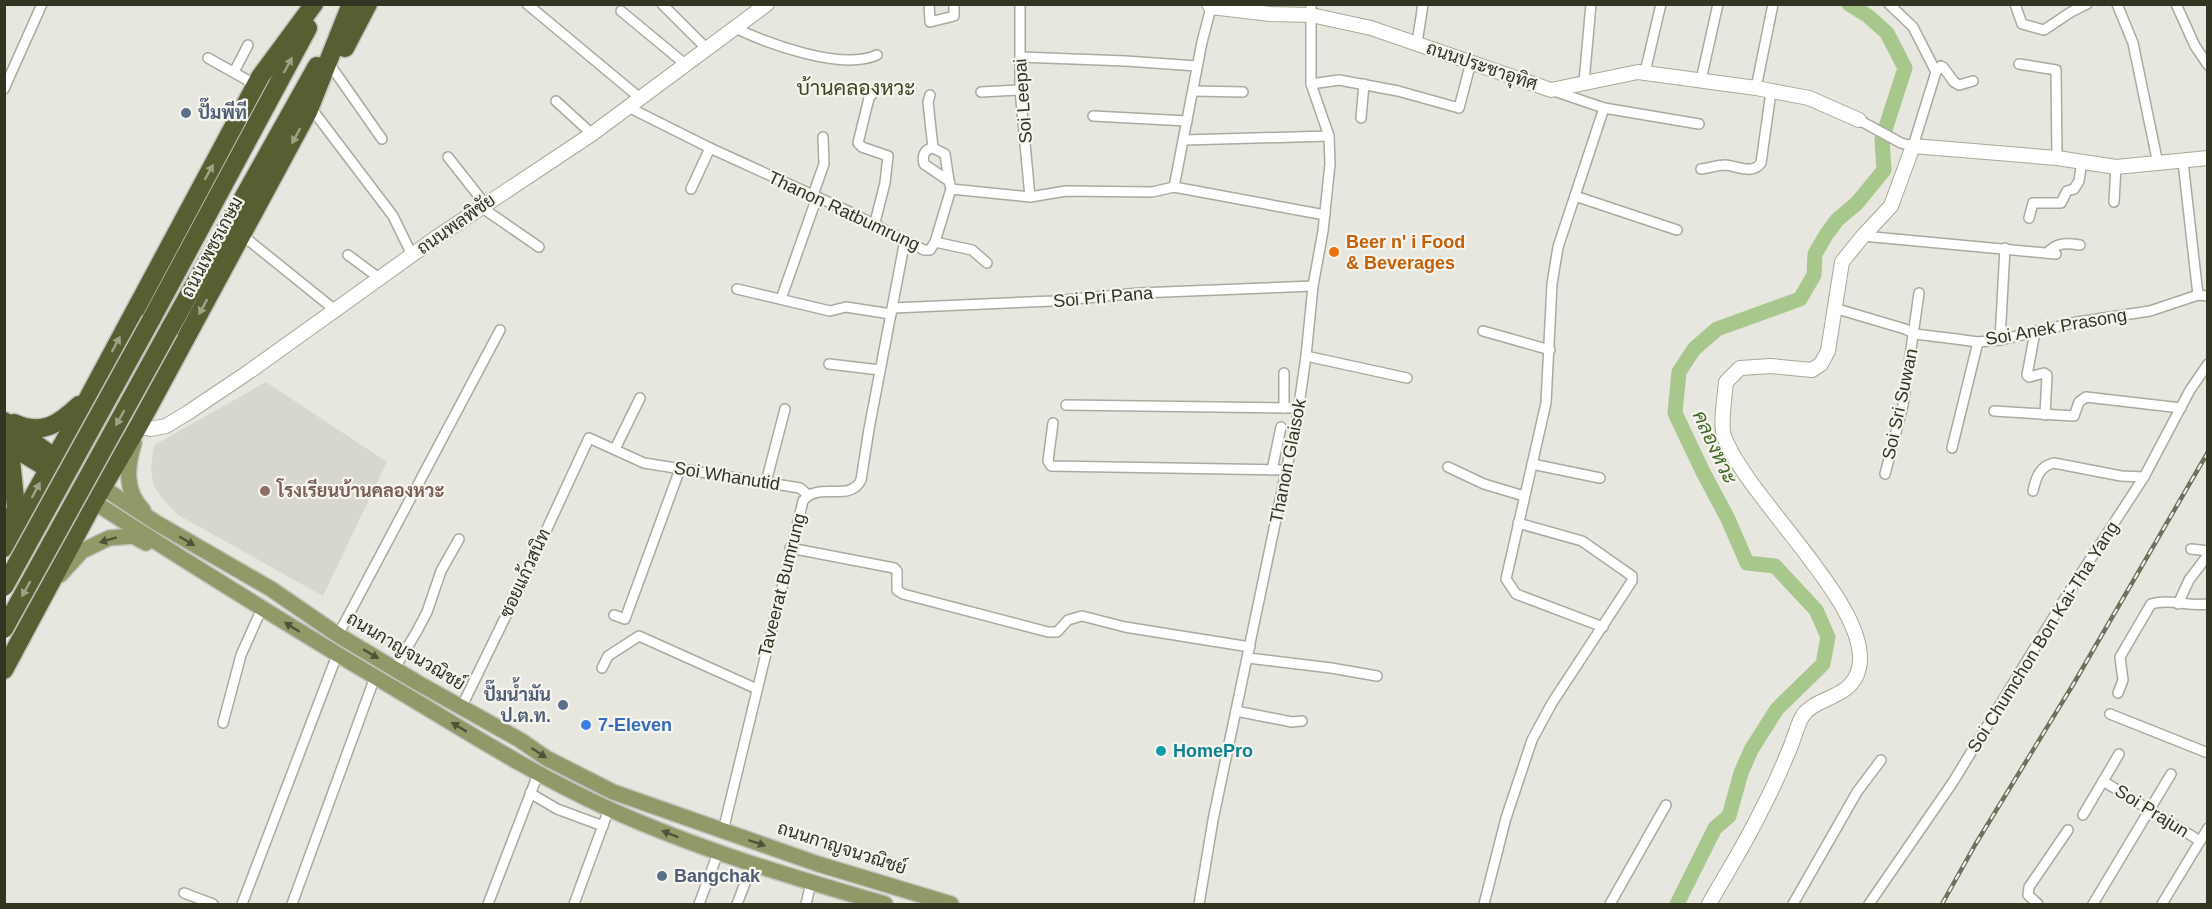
<svg xmlns="http://www.w3.org/2000/svg" width="2212" height="909" font-family="Helvetica,Sarabun,sans-serif">
  <style>
    .built { fill: #d7d7cd }
    .lines { fill: none; stroke-linecap: round; stroke-linejoin: round }
    .river { stroke: #a7c78d; stroke-width: 15 }
    .street-casing { stroke: #aaaa9f; stroke-width: 12 }
    .secondary-casing { stroke: #a9a996; stroke-width: 16 }
    .primary-casing { stroke: #c2c2bd; stroke-width: 18 }
    .highway-casing { stroke: #c2c2bd; stroke-width: 21 }
    .street { stroke: #fff; stroke-width: 9 }
    .secondary { stroke: #fff; stroke-width: 14 }
    .primary { stroke: #929868; stroke-width: 15 }
    .highway { stroke: #565e32; stroke-width: 18 }
    .rail-casing { stroke: #6f715c; stroke-width: 4.5 }
    .rail { stroke: #f5f4ee; stroke-width: 2; stroke-dasharray: 7; stroke-linecap: butt }
    .highway-bridge-casing { stroke: #c2c2bd; stroke-width: 21; stroke-linecap: butt }
    .highway-bridge { stroke: #565e32; stroke-width: 18 }
    .oneway { fill: #9ea287 }
    .oneway2 { fill: #505337 }
    .service-dot { fill: #5c6f8a; stroke: #f5f4ee; stroke-width: 2 }
    .food-dot { fill: #e8710a; stroke: #f5f4ee; stroke-width: 2 }
    .education-dot { fill: #8d6e63; stroke: #f5f4ee; stroke-width: 2 }
    .shop-dot { fill: #3f7fe0; stroke: #f5f4ee; stroke-width: 2 }
    .culture-dot { fill: #0f9aa8; stroke: #f5f4ee; stroke-width: 2 }
    .labels { text-anchor: middle; dominant-baseline: central; stroke-width: 4.5; stroke-linejoin: round; paint-order: stroke }
    .street-label { font-size: 18px; fill: #333522; stroke: #f5f4ee }
    .service-label { font-size: 18px; font-weight: bold; fill: #4e5e75; stroke: #f5f4ee; text-anchor: start }
    .food-label { font-size: 18px; font-weight: bold; fill: #c56008; stroke: #f5f4ee; text-anchor: start }
    .education-label { font-size: 18px; font-weight: bold; fill: #785e54; stroke: #f5f4ee; text-anchor: start }
    .shop-label { font-size: 18px; font-weight: bold; fill: #366cbe; stroke: #f5f4ee; text-anchor: start }
    .culture-label { font-size: 18px; font-weight: bold; fill: #0d838f; stroke: #f5f4ee; text-anchor: start }
    .water-label { font-size: 20px; font-style: italic; fill: #436924; stroke: #f5f4ee }
    .quarter-label { font-size: 21px; fill: #3f4521; stroke: #f5f4ee }
  </style>
  <rect width="100%" height="100%" fill="#e8e7df"/>
  <path class="built" d="M266,382l121,80 -64,134 -145,-81 -17,-18 -8,-13 -2,-18 3,-21z"/>
  <g class="lines">
    <path class="river" d="M1677,904l38,-76 14,-12 12,-43 10,-23 26,-41 46,-45 5,-27 -12,-27 -41,-44 -28,-3 -19,-44 -26,-49 -27,-57 4,-41 15,-23 23,-20 83,-30 14,-24 1,-21 11,-19 11,-15 20,-17 27,-33 -2,-31 23,-71 -18,-35 -19,-17 -19,-12"/>
    <g class="street-casing">
      <g id="street">
        <path d="M527,4l113,94"/>
        <path d="M662,4l45,45"/>
        <path d="M929,4l1,18 24,-6v-12"/>
        <path d="M1020,4v86l10,107"/>
        <path d="M2015,4l7,20 22,6 27,-18 16,-8"/>
        <path d="M2117,4l16,39 25,121"/>
        <path d="M2176,4l19,42 13,19"/>
        <path d="M621,11l64,53"/>
        <path d="M735,28c34,16 106,43 142,27"/>
        <path d="M1417,43l6,-39"/>
        <path d="M1020,57l106,4 71,5"/>
        <path d="M208,58l48,27"/>
        <path d="M2019,64l37,6 1,88"/>
        <path d="M333,69l49,70"/>
        <path d="M234,72l14,-27"/>
        <path d="M1645,72l16,-68"/>
        <path d="M1936,72l5,-6 2,1 11,15 5,3 14,-4"/>
        <path d="M1701,80l17,-76"/>
        <path d="M1584,82l7,-78"/>
        <path d="M1311,84l28,-4 59,11 61,17 12,-46"/>
        <path d="M1756,88l17,-84"/>
        <path d="M4,89l38,-85"/>
        <path d="M1193,91l50,1"/>
        <path d="M1554,91l50,17 95,16"/>
        <path d="M981,92l39,-2"/>
        <path d="M930,95l-2,7 5,46c-9,1 -11,8 -9,16l25,17 2,8"/>
        <path d="M556,101l36,33"/>
        <path d="M628,107l82,41 140,64 74,38h6l5,-8 16,-53 79,8 36,-6 86,1 22,-5 151,28"/>
        <path d="M311,108l82,108 19,39"/>
        <path d="M1093,116l94,5"/>
        <path d="M1361,118l3,-34"/>
        <path d="M1859,120l42,23 12,3 23,-74 -23,-45 -24,-23"/>
        <path d="M1184,140l145,-4"/>
        <path d="M933,148l12,6 4,27"/>
        <path d="M448,157l37,47"/>
        <path d="M2183,162l15,133"/>
        <path d="M1701,169c8,-1 17,-4 24,-4 13,1 27,10 36,-2l10,-71"/>
        <path d="M1174,187l28,-145 10,-38"/>
        <path d="M691,189l19,-41"/>
        <path d="M813,195l11,-31 -1,-27"/>
        <path d="M1575,196l102,34"/>
        <path d="M2114,202l2,-35"/>
        <path d="M481,207l58,40"/>
        <path d="M2029,218l4,-15h28l6,-12 7,-2 5,-8 3,-20"/>
        <path d="M874,226l11,-43 3,-27 -26,-9 -4,-4 11,-45 8,-10"/>
        <path d="M242,235l93,75"/>
        <path d="M1863,236l193,18"/>
        <path d="M935,242l37,8 15,13"/>
        <path d="M2047,253c10,-11 19,-10 33,-8"/>
        <path d="M348,255l31,23"/>
        <path d="M737,289l93,22 16,-4 45,7"/>
        <path d="M781,299l36,-102"/>
        <path d="M893,308l160,-7 86,-8 174,-7"/>
        <path d="M1834,308l71,21 10,5 41,5 22,3 22,-2 77,-18 73,-11 48,-16 10,1"/>
        <path d="M1483,331l67,19"/>
        <path d="M2035,332l-8,43 2,2 15,-4 3,2 -2,40"/>
        <path d="M2000,340l5,-92"/>
        <path d="M1306,356l101,22"/>
        <path d="M829,364l51,6"/>
        <path d="M1284,373v35"/>
        <path d="M1066,405l233,3"/>
        <path d="M1994,411l80,5 5,-14 7,-5 95,11"/>
        <path d="M1053,423l-5,38 3,5 236,4"/>
        <path d="M1952,448l26,-106"/>
        <path d="M615,449l25,-51"/>
        <path d="M1532,464l68,14"/>
        <path d="M1448,467l36,17 40,12"/>
        <path d="M1272,470l9,-43"/>
        <path d="M1885,474l18,-69 16,-112"/>
        <path d="M766,482l19,-73"/>
        <path d="M2033,491c3,-14 7,-25 21,-28l67,13 23,1"/>
        <path d="M790,548l104,20 3,3v19l6,4 145,38h9l11,-12 14,-4 43,11 125,20"/>
        <path d="M2191,549l17,2"/>
        <path d="M2178,604l11,-24 19,-25"/>
        <path d="M614,615l11,4 55,-150"/>
        <path d="M1603,627l-87,-33 -10,-15 40,-176 6,-119 6,-37 46,-139"/>
        <path d="M338,635l162,-305"/>
        <path d="M1248,658l83,10 46,8"/>
        <path d="M395,668l22,-37 10,-19 14,-41 18,-32"/>
        <path d="M602,668l6,-12 31,-20 118,53"/>
        <path d="M2118,693l5,-13 -3,-23 31,-53c19,-6 37,3 57,0"/>
        <path d="M461,708l59,-121 69,-149 55,25 156,25 7,6"/>
        <path d="M1236,711l56,11 10,-1"/>
        <path d="M2110,714l98,39"/>
        <path d="M223,723l18,-68 21,-47"/>
        <path d="M2103,781l97,60"/>
        <path d="M530,793l27,16 46,17"/>
        <path d="M2083,815l36,-61"/>
        <path d="M723,831l80,-330c14,-20 47,2 58,-21l8,-51 36,-189"/>
        <path d="M184,893l29,11"/>
        <path d="M242,904l95,-249"/>
        <path d="M292,904l83,-227"/>
        <path d="M488,904l50,-130"/>
        <path d="M574,904l35,-95"/>
        <path d="M699,904l19,-51"/>
        <path d="M737,904l15,-39"/>
        <path d="M806,904l5,-21"/>
        <path d="M1199,904l14,-84 84,-401 9,-63 7,-70 10,-55 7,-67 -1,-28 -18,-52v-80"/>
        <path d="M1484,904l22,-86 26,-78 20,-37 80,-122v-5l-50,-35 -64,-18"/>
        <path d="M1610,904l56,-99"/>
        <path d="M1793,904l64,-112 24,-32"/>
        <path d="M1869,904l84,-122 114,-187 77,-118 46,-87 18,-26"/>
        <path d="M2038,904l-10,-9 1,-8 39,-57"/>
        <path d="M2093,904l78,-130"/>
        <path d="M2162,904l46,-76"/>
      </g>
    </g>
    <g class="secondary-casing">
      <g id="secondary">
        <path d="M1209,4l2,3 59,7 41,1 60,13 180,62 87,-18 118,16 53,10 50,22"/>
        <path d="M139,425l11,4 16,-3 23,-14 61,-41 187,-134 155,-103 175,-130"/>
        <path d="M1709,904c17,-30 36,-60 51,-91 10,-19 19,-38 27,-58 6,-12 9,-27 15,-38 12,-21 50,-17 57,-49 14,-61 -112,-169 -135,-232 -4,-12 1,-41 2,-54l14,-14 31,-2 41,4 9,-6 7,-13 14,-89 21,-26 28,-30 22,-60 144,12 59,9 92,-9"/>
      </g>
    </g>
    <g class="primary-casing">
      <g id="primary">
        <path d="M134,443c-7,23 -10,48 9,67"/>
        <path d="M102,487l53,35 116,67 67,46 80,48 102,57 26,18 67,34 205,72 133,40"/>
        <path d="M94,502c105,68 212,134 320,198 63,38 125,77 193,108 90,41 184,69 278,96"/>
        <path d="M60,575l22,-24 27,-13 24,-2 13,7"/>
      </g>
    </g>
    <g class="highway-casing">
      <g id="highway">
        <path d="M345,48l23,-44"/>
        <path d="M151,320l157,-292"/>
        <path d="M169,330l148,-264"/>
        <path d="M4,421l50,36 47,29"/>
        <path d="M14,423c28,13 45,1 65,-18"/>
        <path d="M4,442l43,26 45,33"/>
        <path d="M4,453l7,7 5,48 -6,17"/>
        <path d="M4,548l75,-133 181,-338 54,-73"/>
        <path d="M4,670l90,-168 45,-77 169,-313 43,-108"/>
      </g>
    </g>
    <use href="#street" class="street"/>
    <use href="#secondary" class="secondary"/>
    <use href="#primary" class="primary"/>
    <use href="#highway" class="highway"/>
    <g class="rail-casing">
      <path id="rail" d="M1942,904l33,-59 99,-162 134,-231"/>
    </g>
    <use href="#rail" class="rail"/>
    <g class="highway-bridge-casing">
      <g id="highway-bridge">
        <path d="M4,587l147,-267"/>
        <path d="M4,629l165,-299"/>
      </g>
    </g>
    <use href="#highway-bridge" class="highway-bridge"/>
  </g>
  <defs><path id="oneway-solid" d="M-6-.8H1V-3.2L6.5 0L1 3.2V.8H-6Z" transform="scale(1.5)"/></defs>
  <g class="oneway">
    <use href="#oneway-solid" transform="translate(288 65) rotate(-62)"/>
    <use href="#oneway-solid" transform="translate(296 136) rotate(118)"/>
    <use href="#oneway-solid" transform="translate(209 172) rotate(-61)"/>
    <use href="#oneway-solid" transform="translate(203 307) rotate(118)"/>
    <use href="#oneway-solid" transform="translate(116 344) rotate(-62)"/>
    <use href="#oneway-solid" transform="translate(120 418) rotate(119)"/>
    <use href="#oneway-solid" transform="translate(36 490) rotate(-62)"/>
    <use href="#oneway-solid" transform="translate(26 589) rotate(119)"/>
  </g>
  <g class="oneway2">
    <use href="#oneway-solid" transform="translate(108 540) rotate(163)"/>
    <use href="#oneway-solid" transform="translate(187 541) rotate(30)"/>
    <use href="#oneway-solid" transform="translate(292 627) rotate(-148)"/>
    <use href="#oneway-solid" transform="translate(371 654) rotate(31)"/>
    <use href="#oneway-solid" transform="translate(459 727) rotate(-149)"/>
    <use href="#oneway-solid" transform="translate(539 753) rotate(33)"/>
    <use href="#oneway-solid" transform="translate(670 834) rotate(-158)"/>
    <use href="#oneway-solid" transform="translate(757 843) rotate(19)"/>
  </g>
  <g class="service-dot">
    <circle cx="186" cy="113" r="6"/>
    <circle cx="563" cy="705" r="6"/>
    <circle cx="662" cy="876" r="6"/>
  </g>
  <circle class="food-dot" cx="1334" cy="252" r="6"/>
  <circle class="education-dot" cx="265" cy="491" r="6"/>
  <circle class="shop-dot" cx="586" cy="725" r="6"/>
  <circle class="culture-dot" cx="1161" cy="751" r="6"/>
  <g class="labels">
    <g class="street-label">
      <text transform="translate(1482 66) rotate(19)">ถนนประชาอุทิศ</text>
      <text transform="translate(1023 101) rotate(-94)">Soi Leepai</text>
      <text transform="translate(844 211) rotate(25)">Thanon Ratbumrung</text>
      <text transform="translate(456 224) rotate(-35)">ถนนพลพิชัย</text>
      <text transform="translate(212 247) rotate(-62)">ถนนเพชรเกษม</text>
      <text transform="translate(1103 297) rotate(-5)">Soi Pri Pana</text>
      <text transform="translate(2056 327) rotate(-10)">Soi Anek Prasong</text>
      <text transform="translate(1900 404) rotate(-78)">Soi Sri Suwan</text>
      <text transform="translate(1288 461) rotate(-79)">Thanon Glaisok</text>
      <text transform="translate(727 476) rotate(9)">Soi Whanutid</text>
      <text transform="translate(525 573) rotate(-65)">ซอยแก้วสนิท</text>
      <text transform="translate(782 585) rotate(-76)">Taveerat Bumrung</text>
      <text transform="translate(2043 637) rotate(-58)">Soi Chumchon Bon Kai-Tha Yang</text>
      <text transform="translate(406 651) rotate(31)">ถนนกาญจนวณิชย์</text>
      <text transform="translate(2152 811) rotate(32)">Soi Prajun</text>
      <text transform="translate(842 848) rotate(18)">ถนนกาญจนวณิชย์</text>
    </g>
    <g class="service-label">
      <text x="198" y="113">ปั๊มพีที</text>
      <text x="551" y="695" text-anchor="end">ปั๊มน้ำมัน<tspan x="551" dy="21">ป.ต.ท.</tspan></text>
      <text x="674" y="876">Bangchak</text>
    </g>
    <g class="food-label">
      <text x="1346" y="242">Beer n' i Food<tspan x="1346" dy="21">&amp; Beverages</tspan></text>
    </g>
    <g class="education-label">
      <text x="277" y="491">โรงเรียนบ้านคลองหวะ</text>
    </g>
    <g class="shop-label">
      <text x="598" y="725">7-Eleven</text>
    </g>
    <g class="culture-label">
      <text x="1173" y="751">HomePro</text>
    </g>
    <g class="water-label">
      <text transform="translate(1715 447) rotate(65)">คลองหวะ</text>
    </g>
    <g class="quarter-label">
      <text x="856" y="87">บ้านคลองหวะ</text>
    </g>
  </g>
  <rect width="2212" height="909" fill="none" stroke="#333522" stroke-width="12"/>
</svg>
